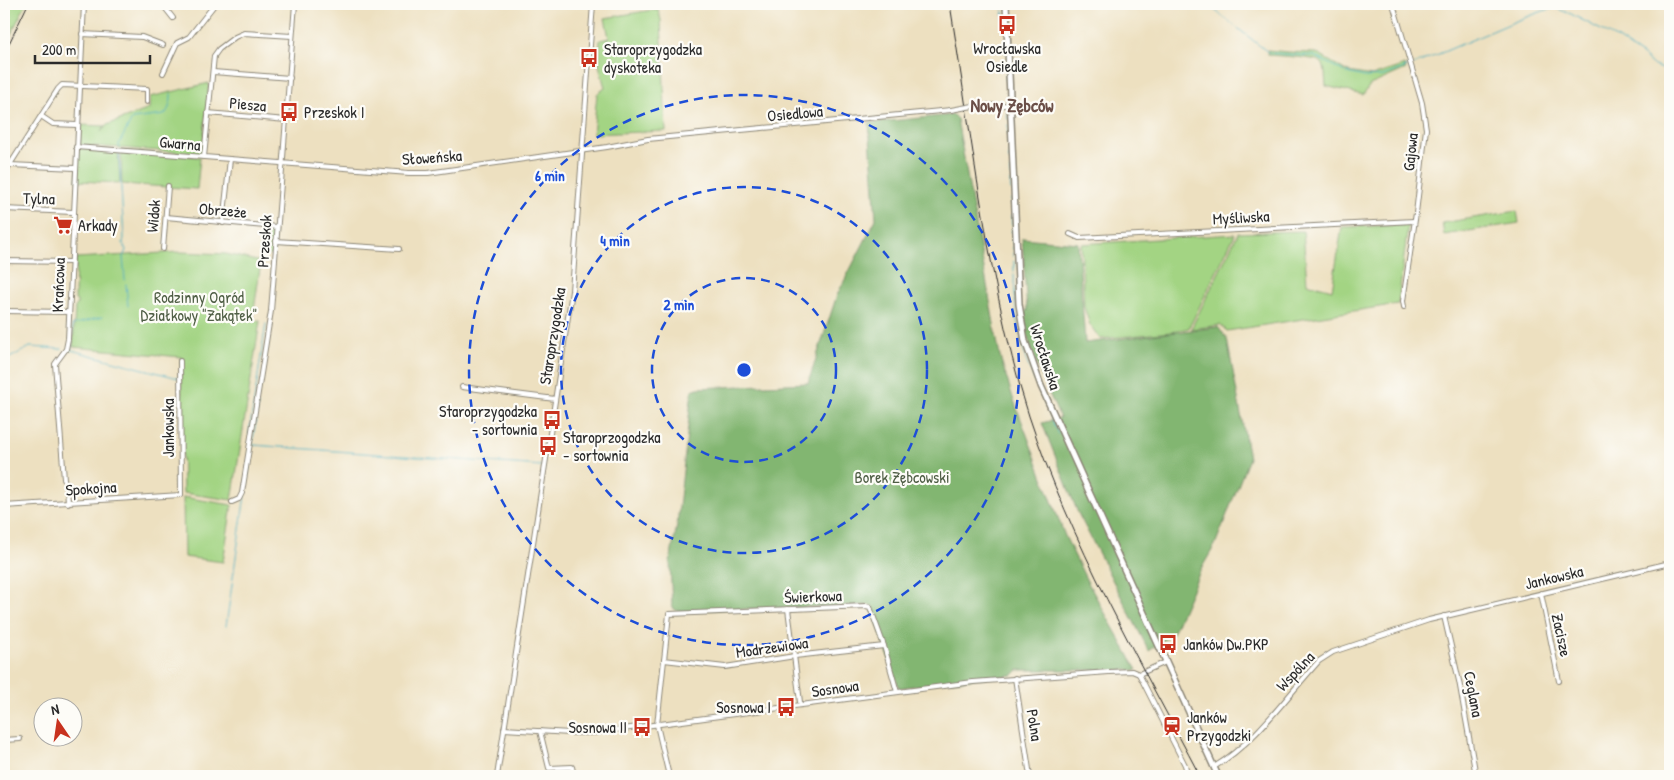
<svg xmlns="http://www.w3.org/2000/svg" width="1674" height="780" font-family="'Patrick Hand',sans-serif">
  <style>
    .green { fill: #a3d483; stroke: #678057 }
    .forest { fill: #82b671; stroke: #56704e }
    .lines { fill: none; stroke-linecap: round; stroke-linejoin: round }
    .stream { stroke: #3fa9be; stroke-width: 1 }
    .minor-casing { stroke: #8c8676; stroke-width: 6 }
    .major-casing { stroke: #8c8676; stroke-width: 8 }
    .minor { stroke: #fff; stroke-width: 4 }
    .major { stroke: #fff; stroke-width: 5 }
    .rail { stroke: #2b2b2b; stroke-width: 1 }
    .minor-bridge-casing { stroke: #8c8676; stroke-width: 6; stroke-linecap: butt }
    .minor-bridge { stroke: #fff; stroke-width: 4 }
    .ring { fill: none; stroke: #1d4ed8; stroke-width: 2.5; stroke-dasharray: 9 6 }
    .labels { text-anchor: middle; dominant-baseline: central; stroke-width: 4.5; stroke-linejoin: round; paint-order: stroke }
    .poi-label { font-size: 16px; fill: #2b2b2b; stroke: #fdfcf7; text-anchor: start }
    .street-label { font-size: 16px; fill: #2b2b2b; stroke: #fdfcf7 }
    .park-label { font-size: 16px; fill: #4f5e45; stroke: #fdfcf7 }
    .neighbourhood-label { font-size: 18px; font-weight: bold; fill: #6b4f48; stroke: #fdfcf7 }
    .centre { fill: #1d4ed8; stroke: #fdfcf7; stroke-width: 2.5 }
    .ring-label { font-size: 15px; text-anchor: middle; font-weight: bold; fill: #1d4ed8; stroke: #fdfcf7; stroke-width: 4.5; stroke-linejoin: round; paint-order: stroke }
  </style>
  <rect width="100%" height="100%" fill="#fdfcf7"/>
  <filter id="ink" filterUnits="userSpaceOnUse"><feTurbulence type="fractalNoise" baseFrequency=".02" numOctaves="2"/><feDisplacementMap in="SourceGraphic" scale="10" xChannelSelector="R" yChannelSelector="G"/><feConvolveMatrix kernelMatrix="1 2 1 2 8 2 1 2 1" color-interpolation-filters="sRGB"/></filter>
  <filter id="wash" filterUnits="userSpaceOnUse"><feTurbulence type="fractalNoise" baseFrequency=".0096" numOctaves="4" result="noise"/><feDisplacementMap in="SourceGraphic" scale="20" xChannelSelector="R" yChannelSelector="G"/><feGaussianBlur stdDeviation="1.12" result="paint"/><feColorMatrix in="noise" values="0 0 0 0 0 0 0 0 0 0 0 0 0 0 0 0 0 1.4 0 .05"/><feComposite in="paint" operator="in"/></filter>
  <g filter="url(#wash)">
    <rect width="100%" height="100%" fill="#ede0c0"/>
    <g class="green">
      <path d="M12,4h14l-22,44v-39z"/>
      <path d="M658,9l3,11 5,111 -73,3 4,-40 8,-6 -6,-23 1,-25 9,-2 -4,-20z"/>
      <path d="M1267,50l21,2 28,1 32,19 24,4 33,-11 1,4 -36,16 -7,10 -37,-9c-1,-6 0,-20 -5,-24 -7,-5 -43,-6 -53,-7z"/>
      <path d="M209,83l-7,71 -124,-9 2,-20 25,1 -4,6 6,-7 42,-16 1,-12z"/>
      <path d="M79,148l39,3 2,32 -44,-2z"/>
      <path d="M121,151l79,6 -3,32 -75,-5z"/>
      <path d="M1517,211l2,12 -75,12 -2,-12z"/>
      <path d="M1408,225l-10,79 -171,27 -7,-6 -29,4 47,-96 65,-2 4,52 25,7 10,-63z"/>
      <path d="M271,229l4,2 -2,24h-6l-2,-1 1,-15z"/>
      <path d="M1235,234l-46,94 -18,4 -71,7 -10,-14 -6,-18 -3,-63z"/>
      <path d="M180,252l46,2 35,8 -8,55h1v4h6l-28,179 -49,-7 -2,-136 -108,-10 2,-40 2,-2v-4l-2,-1 1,-42z"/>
      <path d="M183,497l49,8 -9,57 -39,-5z"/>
    </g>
    <g class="forest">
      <path d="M953,115l4,4 43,238 13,41 52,138 22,45 50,89h-119l-5,5 -63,6 -51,7 -28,-83 -194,6 -5,-4 -2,-46 7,-36 15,-135 6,-2 110,-5 29,-88 39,-76 -7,-96z"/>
      <path d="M1022,238l56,5 7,100 133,-16 9,12 22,119 -34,87 -14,24 -28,64 -24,18 -71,-138 -36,-90 18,-5c-15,-34 -32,-69 -38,-106l5,-1z"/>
    </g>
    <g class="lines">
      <g class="stream">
        <path d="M1003,4l1,20"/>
        <path d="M1207,4l62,49 45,3 33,17 18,4 18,-1 26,-10"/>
        <path d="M1555,8l9,-4"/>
        <path d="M1005,47v6"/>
        <path d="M1005,60l1,8"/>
        <path d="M1413,65l103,-44 27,-10 12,-3 16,6 45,24 27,18 11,10 15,5 1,2"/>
        <path d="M1006,74v6"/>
        <path d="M1007,112l1,7"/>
        <path d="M1008,125v8"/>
        <path d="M1008,140l1,6"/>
        <path d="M119,147v-3l13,-25 32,-4c6,-6 7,-14 7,-21"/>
        <path d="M1009,152v8"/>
        <path d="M119,153l5,85 -1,5 3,7 -3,7 2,23"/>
        <path d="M1010,170v6"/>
        <path d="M1010,181l1,9"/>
        <path d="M1011,199v6"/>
        <path d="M1011,216l1,9"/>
        <path d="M1012,229v4"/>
        <path d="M1012,238l1,11"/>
        <path d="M1013,253v4"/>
        <path d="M1014,261v10"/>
        <path d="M1014,275l2,41 10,44 32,74"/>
        <path d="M126,284l2,22"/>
        <path d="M69,350h2l1,-25 30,-8"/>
        <path d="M71,350l107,28"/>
        <path d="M4,361l26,-14 32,2"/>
        <path d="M249,434l17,-110"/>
        <path d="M253,445l289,21"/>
        <path d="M226,626l32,-221"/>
      </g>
    </g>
  </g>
  <g filter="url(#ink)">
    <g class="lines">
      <g class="minor-casing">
        <g id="minor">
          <path d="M162,4l11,14"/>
          <path d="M1393,4l29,99 4,26 -10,84 -13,88 1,6"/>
          <path d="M82,34l60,3 21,8"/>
          <path d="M213,72l77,6"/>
          <path d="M163,73l14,-30 12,-6 26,-33"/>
          <path d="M973,106l37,-1"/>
          <path d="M208,113l78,7"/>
          <path d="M41,116l12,8 24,1"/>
          <path d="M76,147c111,8 222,18 333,26h19l179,-26 41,-8 303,-29"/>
          <path d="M204,157l10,-101 5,-7 16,-12 9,-4 48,3"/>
          <path d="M10,165l65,3"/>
          <path d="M4,174l54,-85 4,-4 85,4v13"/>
          <path d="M4,209l69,3"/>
          <path d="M166,217l111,10"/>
          <path d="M223,223l7,-64"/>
          <path d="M1070,234l9,4 335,-17"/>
          <path d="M276,241l123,8"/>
          <path d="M163,249l5,-63"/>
          <path d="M4,261l67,1"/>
          <path d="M4,311l65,1"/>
          <path d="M462,387l93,12"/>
          <path d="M232,502l7,-3 3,-6 29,-182 24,-307"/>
          <path d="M68,503l-1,-17 -3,-7 -9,-115 11,-15 2,-10 16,-335"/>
          <path d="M4,506l177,-11 -1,-134"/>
          <path d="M1541,593l18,88"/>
          <path d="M788,609l12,93"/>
          <path d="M1444,616l15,65 17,95"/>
          <path d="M664,660l61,7 70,-11 89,-10"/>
          <path d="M1139,674l46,91 3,11"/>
          <path d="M1015,678l15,98"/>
          <path d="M504,729l66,4h23l380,-51 136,-10 23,-1 7,3 27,-12"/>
          <path d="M540,731l9,37 23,-1 2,9"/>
          <path d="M4,740l16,-1"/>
          <path d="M1214,767c43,-26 72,-70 105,-106l14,-9 96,-32 241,-57"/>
          <path d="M497,776l75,-485 21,-287"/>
          <path d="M669,776l-12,-51 12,-111 197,-8 4,1 14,39 13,46"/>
        </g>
      </g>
      <g class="major-casing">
        <path id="major" d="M1006,4l13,300 6,37 16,45 177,390"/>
      </g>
      <use href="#minor" class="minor"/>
      <use href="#major" class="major"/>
      <g class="rail">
        <path d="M950,4c9,58 18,116 27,175 13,80 27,159 52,237 42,127 109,242 171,360"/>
        <path d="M4,54l24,-50"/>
      </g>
      <g class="minor-bridge-casing">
        <path id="minor-bridge" d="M951,110l22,-4"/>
      </g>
      <use href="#minor-bridge" class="minor-bridge"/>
    </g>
  </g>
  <g class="ring">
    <circle cx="744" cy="370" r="92"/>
    <circle cx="744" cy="370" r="183"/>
    <circle cx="744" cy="370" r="275"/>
  </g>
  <defs>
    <g id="bus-bare" transform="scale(1.5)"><path d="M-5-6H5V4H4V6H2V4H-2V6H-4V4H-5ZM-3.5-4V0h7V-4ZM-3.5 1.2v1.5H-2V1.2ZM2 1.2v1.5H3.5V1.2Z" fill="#c8321e" stroke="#fdfcf7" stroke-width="2.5" paint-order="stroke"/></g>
    <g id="supermarket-bare" transform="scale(1.5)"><path d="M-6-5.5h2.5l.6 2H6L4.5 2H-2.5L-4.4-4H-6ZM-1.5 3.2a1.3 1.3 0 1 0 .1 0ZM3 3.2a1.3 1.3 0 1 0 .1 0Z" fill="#c8321e" stroke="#fdfcf7" stroke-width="2.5" paint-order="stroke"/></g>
    <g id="station-bare" transform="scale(1.5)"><path d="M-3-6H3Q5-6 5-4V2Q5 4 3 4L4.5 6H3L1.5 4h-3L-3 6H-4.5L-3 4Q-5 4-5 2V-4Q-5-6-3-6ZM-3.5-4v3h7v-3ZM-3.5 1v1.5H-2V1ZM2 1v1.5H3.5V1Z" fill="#c8321e" stroke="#fdfcf7" stroke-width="2.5" paint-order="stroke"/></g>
  </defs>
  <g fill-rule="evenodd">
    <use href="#bus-bare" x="1007" y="25"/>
    <use href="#bus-bare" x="589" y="58"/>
    <use href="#bus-bare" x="289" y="112"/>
    <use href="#supermarket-bare" x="63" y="225"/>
    <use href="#bus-bare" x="552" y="420"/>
    <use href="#bus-bare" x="548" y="446"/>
    <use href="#bus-bare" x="1168" y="644"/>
    <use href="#bus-bare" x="786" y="707"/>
    <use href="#station-bare" x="1172" y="726"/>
    <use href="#bus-bare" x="642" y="727"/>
  </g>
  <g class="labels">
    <g class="poi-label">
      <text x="1007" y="48" text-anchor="middle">Wrocławska<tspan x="1007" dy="18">Osiedle</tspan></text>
      <text x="604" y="49">Staroprzygodzka<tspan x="604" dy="18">dyskoteka</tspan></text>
      <text x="304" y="112">Przeskok I</text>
      <text x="78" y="225">Arkady</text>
      <text x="537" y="411" text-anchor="end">Staroprzygodzka<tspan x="537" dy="18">- sortownia</tspan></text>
      <text x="563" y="437">Staroprzogodzka<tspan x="563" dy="18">- sortownia</tspan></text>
      <text x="1183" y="644">Janków Dw.PKP</text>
      <text x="771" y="707" text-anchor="end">Sosnowa I</text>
      <text x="1187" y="717">Janków<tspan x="1187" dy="18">Przygodzki</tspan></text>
      <text x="627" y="727" text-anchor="end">Sosnowa II</text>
    </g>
    <g class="street-label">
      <text transform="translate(248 104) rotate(5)">Piesza</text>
      <text transform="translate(795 113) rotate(-5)">Osiedlowa</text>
      <text transform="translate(180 143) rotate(5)">Gwarna</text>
      <text transform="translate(1410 152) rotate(-84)">Gajowa</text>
      <text transform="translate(432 157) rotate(-4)">Słoweńska</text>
      <text transform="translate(39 198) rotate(2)">Tylna</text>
      <text transform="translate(223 210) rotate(5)">Obrzeże</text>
      <text transform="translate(153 216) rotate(-85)">Widok</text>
      <text transform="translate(1241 217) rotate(-3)">Myśliwska</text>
      <text transform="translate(264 241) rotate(-86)">Przeskok</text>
      <text transform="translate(58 285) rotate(-88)">Krańcowa</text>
      <text transform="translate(552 336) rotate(-81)">Staroprzygodzka</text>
      <text transform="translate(1046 357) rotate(72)">Wrocławska</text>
      <text transform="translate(168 428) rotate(-90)">Jankowska</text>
      <text transform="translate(91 488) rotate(-4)">Spokojna</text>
      <text transform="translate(1554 577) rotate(-13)">Jankowska</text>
      <text transform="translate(813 596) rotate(-2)">Świerkowa</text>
      <text transform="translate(1562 635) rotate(78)">Zacisze</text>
      <text transform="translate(772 647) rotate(-8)">Modrzewiowa</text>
      <text transform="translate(1295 671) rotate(-47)">Wspólna</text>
      <text transform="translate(835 688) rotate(-8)">Sosnowa</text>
      <text transform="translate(1474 694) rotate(79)">Ceglana</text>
      <text transform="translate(1035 725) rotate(81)">Polna</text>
    </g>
    <g class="park-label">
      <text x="199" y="297">Rodzinny Ogród<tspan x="199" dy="18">Działkowy "Zakątek"</tspan></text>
      <text x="902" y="477">Borek Zębcowski</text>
    </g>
    <g class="neighbourhood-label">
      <text x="1012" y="105">Nowy Zębców</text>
    </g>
  </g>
  <circle cx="744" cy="370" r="8" class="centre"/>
  <g class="ring-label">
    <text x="550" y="181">6 min</text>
    <text x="615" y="246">4 min</text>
    <text x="679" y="310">2 min</text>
  </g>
  <rect width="1674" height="780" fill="none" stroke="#fdfcf7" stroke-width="20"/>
  <g transform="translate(58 722) rotate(347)"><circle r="24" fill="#fdfcf7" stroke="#a9a8a5"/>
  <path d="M0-4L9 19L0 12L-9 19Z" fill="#c8321e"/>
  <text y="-8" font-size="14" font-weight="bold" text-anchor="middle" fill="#2b2b2b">N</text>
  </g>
  <path d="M35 55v8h115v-8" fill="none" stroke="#2b2b2b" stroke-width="2.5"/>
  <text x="42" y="55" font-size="15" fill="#2b2b2b" stroke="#fdfcf7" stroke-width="4" paint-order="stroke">200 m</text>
</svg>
